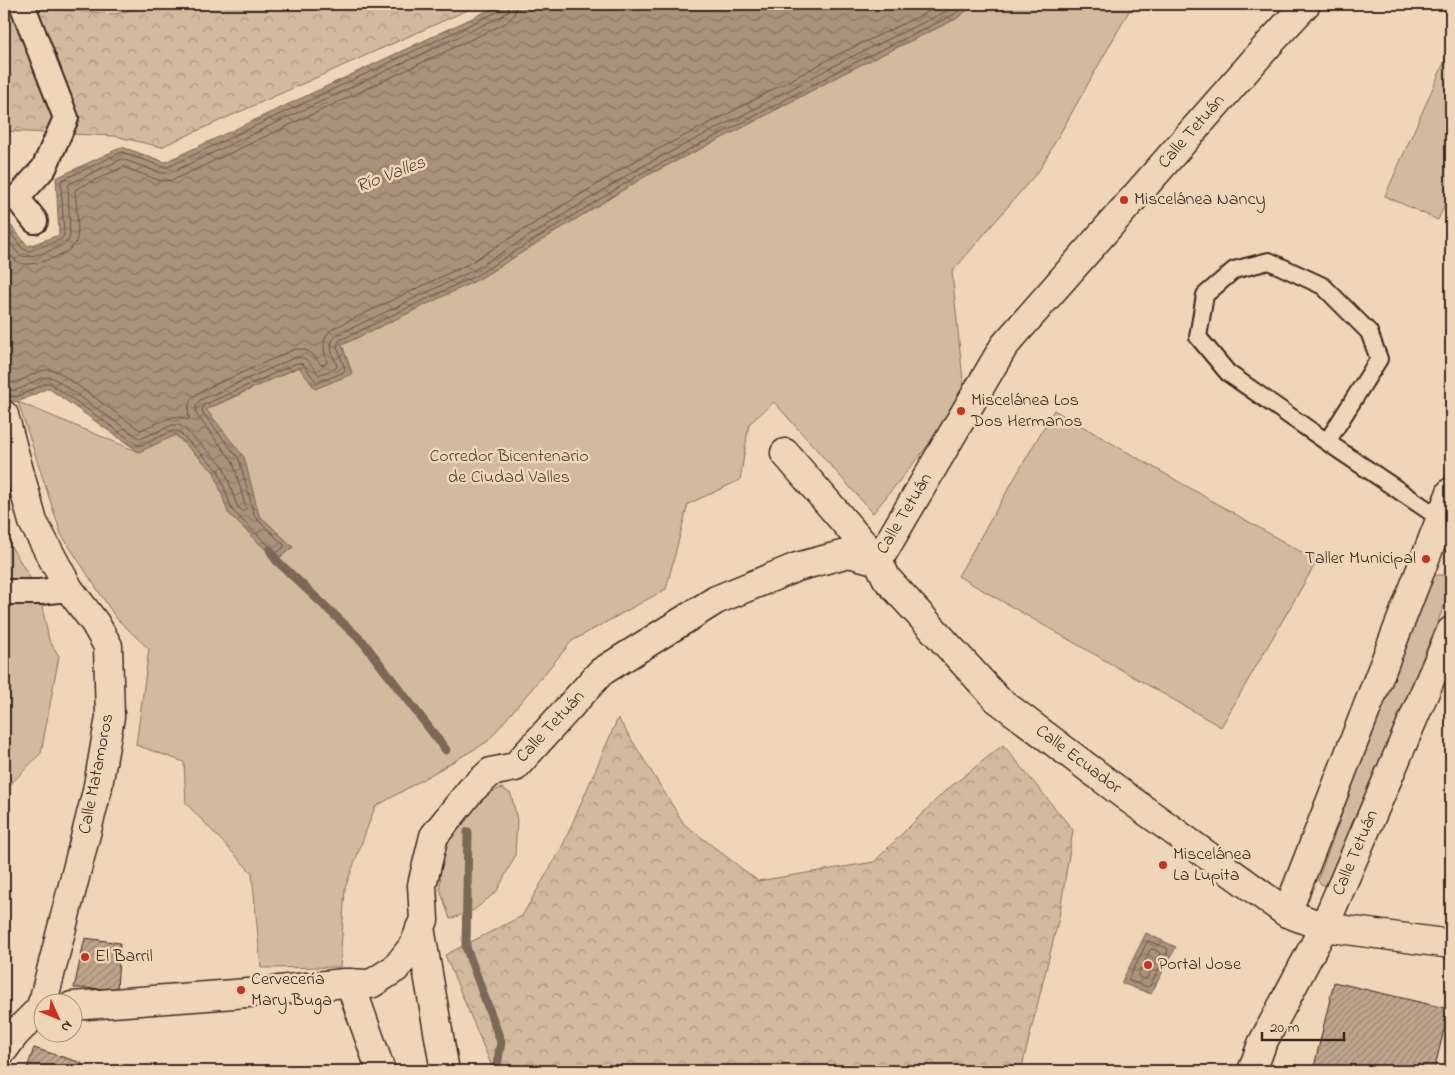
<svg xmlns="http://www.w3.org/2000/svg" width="1455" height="1075" font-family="'Indie Flower',sans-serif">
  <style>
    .forest { fill: url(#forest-crowns); stroke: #86725e }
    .green { fill: #d2ba9f; stroke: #86725e }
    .water { fill: url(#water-waves); stroke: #7c6856 }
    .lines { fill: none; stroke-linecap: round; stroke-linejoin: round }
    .shore { stroke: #675444; stroke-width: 1 }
    .stream { stroke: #7c6856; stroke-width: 9 }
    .building { fill: url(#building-hatch); stroke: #3b2a1e }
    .service-casing { stroke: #3b2a1e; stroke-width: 20 }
    .pedestrian-casing { stroke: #3b2a1e; stroke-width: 28 }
    .minor-casing { stroke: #3b2a1e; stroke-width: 31 }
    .tertiary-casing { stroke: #3b2a1e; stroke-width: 31 }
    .service { stroke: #f0d6b8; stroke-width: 16 }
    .pedestrian { stroke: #f0d6b8; stroke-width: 24 }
    .minor { stroke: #f0d6b8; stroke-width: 28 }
    .tertiary { stroke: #f0d6b8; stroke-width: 28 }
    .poi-dot { fill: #c8321e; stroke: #f0d6b8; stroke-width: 2 }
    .labels { text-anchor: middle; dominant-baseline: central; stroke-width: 5; stroke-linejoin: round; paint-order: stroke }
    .street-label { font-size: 18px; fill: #3b2a1e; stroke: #f0d6b8 }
    .poi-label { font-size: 18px; fill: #3b2a1e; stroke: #f0d6b8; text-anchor: start }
    .park-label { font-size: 18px; fill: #524031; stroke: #f0d6b8 }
    .water-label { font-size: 19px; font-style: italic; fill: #564436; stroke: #f0d6b8 }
  </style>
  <defs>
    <pattern id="forest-crowns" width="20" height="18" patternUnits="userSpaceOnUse" patternTransform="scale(1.25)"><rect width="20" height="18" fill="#d2ba9f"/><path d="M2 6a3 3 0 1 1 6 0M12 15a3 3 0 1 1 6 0" fill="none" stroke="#ac9781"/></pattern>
    <pattern id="water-waves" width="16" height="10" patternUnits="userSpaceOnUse" patternTransform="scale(1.25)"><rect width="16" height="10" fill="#a8927c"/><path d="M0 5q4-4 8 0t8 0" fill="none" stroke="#8a7765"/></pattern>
    <pattern id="building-hatch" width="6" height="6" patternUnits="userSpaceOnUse" patternTransform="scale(1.25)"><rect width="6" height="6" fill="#bea68d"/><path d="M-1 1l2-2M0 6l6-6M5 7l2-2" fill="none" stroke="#9c8773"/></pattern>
  </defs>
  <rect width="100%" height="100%" fill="#f0d6b8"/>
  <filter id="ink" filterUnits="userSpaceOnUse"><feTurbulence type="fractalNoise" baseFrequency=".02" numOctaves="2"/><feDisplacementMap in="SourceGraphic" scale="10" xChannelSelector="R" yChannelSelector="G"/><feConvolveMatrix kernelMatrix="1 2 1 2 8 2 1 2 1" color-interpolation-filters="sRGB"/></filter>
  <g filter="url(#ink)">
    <g class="forest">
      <path d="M4,4h24l-3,3 89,7 42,-10h325l-320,143 -46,-11 -111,-5z"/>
      <path d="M618,718l66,106 74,57 116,-19 70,-70 59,-47 70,85 -14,87 -38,154h-527l-49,-116 77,-39 40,-69z"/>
    </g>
    <g class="green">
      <path d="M975,4h158l-93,165 -88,103 13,128 -92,113 -99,-111 -25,22 -9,56 -52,24 -22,85 -94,52 -85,101 -112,65 -30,81 -5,79 -79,1 -9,-95 -66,-70 -2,-41 -48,-17 13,-96 -33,-31 -55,-84 -43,-132 121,50 36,-17 39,37 63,88 16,-13 -34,-32 -53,-105 93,-43 53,6 -10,-28 137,-66 165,-102 100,-50 102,-55 110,-53z"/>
      <path d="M1451,47v143l-13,30 -53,-24z"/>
      <path d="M1054,410l263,151 -96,166 -263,-151z"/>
      <path d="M4,535l35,57 10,48 10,16 -18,97 -37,38z"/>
      <path d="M1432,575h10l9,6v8l-119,293 -5,4 -7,-2 -2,-4 109,-302z"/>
      <path d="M502,788l9,6 6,26 -2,36 -18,35 -23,19 -24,9 -10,-30 1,-39 12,-27 27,-27z"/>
    </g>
    <g class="water">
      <path d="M502,4h473l-19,15 -110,53 -102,55 -100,50 -165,102 -137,66 10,29 -37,15 -16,-22 -93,42 38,48 15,58 34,32 -17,13 -48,-47 -14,-41 -38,-37 -37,17 -91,-64 -30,14 -14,-2v-183l24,29 31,-11 -3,-57 66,-31 43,15z"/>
      <path d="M1146,933l30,14 -25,47 -30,-11z"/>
    </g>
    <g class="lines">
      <g class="shore">
        <path d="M4,225l19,24 7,2 30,-11 3,-3 1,-3 -3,-51 1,-3 60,-28 41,15h5l331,-156 3,-3 1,-4"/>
        <path d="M4,234c5,7 11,18 18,22 7,3 40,-8 45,-14 2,-2 2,-4 3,-7l-2,-49 1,-2 53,-25 39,14h9l332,-157 6,-5 1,-7"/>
        <path d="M4,246c4,6 9,14 16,17 12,5 51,-9 56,-21 4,-10 0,-39 -1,-51l1,-2 47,-22 38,14 12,-1 333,-157 8,-8 3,-11"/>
        <path d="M4,382c4,0 8,1 12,0 16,-5 27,-18 44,-9l80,57 32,-13h8l8,3 1,-2c-2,-11 0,-19 10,-26l96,-43c14,-1 19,6 26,16l5,-1 1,-2c-4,-14 -6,-25 7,-34l136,-65 165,-102 100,-51 102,-55 108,-51"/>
        <path d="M4,389c4,1 9,2 12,1 14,-3 25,-18 39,-11l85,60 32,-14h8l43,40 14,41 5,5h2l2,-3 -13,-46 -37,-48v-8l4,-6 96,-43c12,-1 16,10 23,18l17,-7 1,-2c-4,-11 -11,-22 0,-31l137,-65 165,-102 100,-51 102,-55 108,-52 8,-6"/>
        <path d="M4,396l13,1 29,-14h4l89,63 34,-15h5l40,39 14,40 43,42h3l5,-4 1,-3 -29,-28 -16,-58 -36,-46 -1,-4 2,-4 93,-42 6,1 14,19 27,-11 1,-3 -8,-22 1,-4 2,-3 137,-65 165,-102 100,-50 102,-55 109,-53 14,-11"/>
        <path d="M1148,941l19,7 1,3 -18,35 -3,1 -17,-6 -1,-2z"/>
        <path d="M1153,949l6,3 1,2 -13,24 -3,1 -5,-2 -1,-2 12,-25z"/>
      </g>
      <g class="stream">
        <path d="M270,550l6,10 87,82 83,108"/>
        <path d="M468,832l-2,115 35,95 -5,29"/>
      </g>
    </g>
    <g class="building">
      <path d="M85,938l35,5 -3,46 -43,-1z"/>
      <path d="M1334,982l115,27 -15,62h-121z"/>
      <path d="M34,1048l48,15 -3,8h-53z"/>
    </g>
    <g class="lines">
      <g class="service-casing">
        <path id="service" d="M1327,442l52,-83 -10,-27 -46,-46 -54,-25 -35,9 -29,25 -7,42 30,36 99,69 120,81"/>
      </g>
      <g class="pedestrian-casing">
        <g id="pedestrian">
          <path d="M22,4l44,114 -22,50 -27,30 18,23"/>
          <path d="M4,592h35l30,-3"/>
        </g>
      </g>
      <g class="minor-casing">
        <g id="minor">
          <path d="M785,453l93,108 9,18 110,120 135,102 155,112 37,14 127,17"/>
          <path d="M1287,913l164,-421"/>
          <path d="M420,928l25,143"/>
          <path d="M350,983l31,88"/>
          <path d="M72,1006l189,-14 83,-9 27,1 25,-16 18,-23 10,-25 -2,-35 12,-49 37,-46 20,-18 24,-5 86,-95 115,-72 81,-33 52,-14 29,8 126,-215 265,-302 37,-40"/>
          <path d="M1252,1071l10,-27 62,-117 127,-296"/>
        </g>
      </g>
      <g class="tertiary-casing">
        <g id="tertiary">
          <path d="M4,415l29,107 36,67 26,34 13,23 2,71 -13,74 -54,211"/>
          <path d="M4,1049l11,-15 26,-26 1,-5"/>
        </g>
      </g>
      <use href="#service" class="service"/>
      <use href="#pedestrian" class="pedestrian"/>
      <use href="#minor" class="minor"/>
      <use href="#tertiary" class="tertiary"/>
    </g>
  </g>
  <g class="poi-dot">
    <circle cx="1124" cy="200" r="5"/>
    <circle cx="961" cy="411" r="5"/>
    <circle cx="1426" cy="559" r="5"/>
    <circle cx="1163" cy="865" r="5"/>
    <circle cx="85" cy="957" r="5"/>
    <circle cx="1148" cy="965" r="5"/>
    <circle cx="241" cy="990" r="5"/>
  </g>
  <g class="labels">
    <g class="street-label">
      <text transform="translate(1192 132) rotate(-49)">Calle Tetuán</text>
      <text transform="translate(905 514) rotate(-59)">Calle Tetuán</text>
      <text transform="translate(551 727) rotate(-47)">Calle Tetuán</text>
      <text transform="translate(1078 760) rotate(37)">Calle Ecuador</text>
      <text transform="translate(97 774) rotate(-79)">Calle Matamoros</text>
      <text transform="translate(1356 853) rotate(-67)">Calle Tetuán</text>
    </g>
    <g class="poi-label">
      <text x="1134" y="200">Miscelánea Nancy</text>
      <text x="971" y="401">Miscelánea Los<tspan x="971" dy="21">Dos Hermanos</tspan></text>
      <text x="1416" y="559" text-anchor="end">Taller Municipal</text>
      <text x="1173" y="855">Miscelánea<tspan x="1173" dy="21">La Lupita</tspan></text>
      <text x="95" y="957">El Barril</text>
      <text x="1158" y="965">Portal Jose</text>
      <text x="251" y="980">Cervecería<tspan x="251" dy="21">Mary Buga</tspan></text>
    </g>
    <g class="park-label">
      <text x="509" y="457">Corredor Bicentenario<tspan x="509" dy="21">de Ciudad Valles</tspan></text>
    </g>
    <g class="water-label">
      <text transform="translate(391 175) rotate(-21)">Río Valles</text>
    </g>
  </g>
  <rect width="1455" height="1075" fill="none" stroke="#f0d6b8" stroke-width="20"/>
  <rect x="10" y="10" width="1435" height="1055" fill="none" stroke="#3b2a1e" stroke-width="2" filter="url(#ink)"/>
  <g transform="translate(58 1018) rotate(134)"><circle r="24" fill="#f0d6b8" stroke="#a8917a"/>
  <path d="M0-4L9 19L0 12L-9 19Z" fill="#c8321e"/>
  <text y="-8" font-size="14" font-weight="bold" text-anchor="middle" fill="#3b2a1e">N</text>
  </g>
  <path d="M1262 1032v8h82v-8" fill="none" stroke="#3b2a1e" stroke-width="2.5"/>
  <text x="1270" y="1032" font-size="15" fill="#3b2a1e" stroke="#f0d6b8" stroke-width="4" paint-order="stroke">20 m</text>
</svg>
